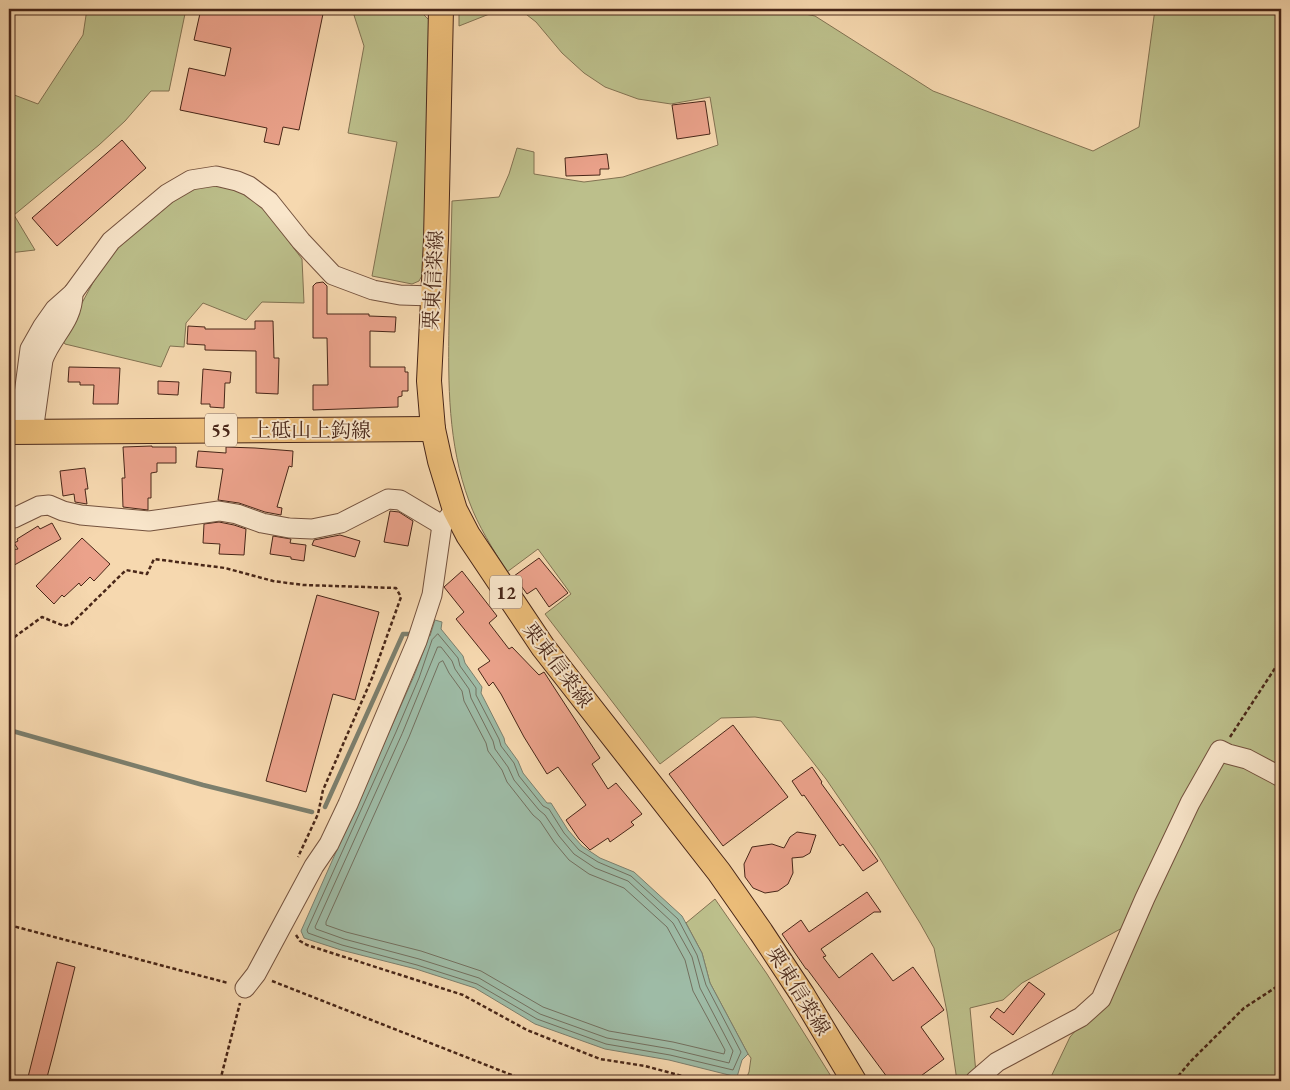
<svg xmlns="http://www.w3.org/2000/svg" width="1290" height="1090" font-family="'EB Garamond','Noto Serif JP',serif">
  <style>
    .green { fill: #bcbf8b; stroke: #827252 }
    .water { fill: #9ebba6; stroke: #7c7f6d }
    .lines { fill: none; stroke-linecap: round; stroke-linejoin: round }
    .shore { stroke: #73705f; stroke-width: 1 }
    .stream { stroke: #7c7f6d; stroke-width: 4.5 }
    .building { fill: #eba28b; stroke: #482618 }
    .minor-casing { stroke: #74523e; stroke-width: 21 }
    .major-casing { stroke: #482618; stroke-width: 26 }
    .path { stroke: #482618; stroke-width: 2.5; stroke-dasharray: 4 2.5; stroke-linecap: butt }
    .minor { stroke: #f9e6cb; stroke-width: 19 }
    .major { stroke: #ebbc78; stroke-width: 24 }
    .labels { text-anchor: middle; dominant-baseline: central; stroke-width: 4; stroke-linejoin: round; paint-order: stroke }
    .shield { fill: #f9e6cb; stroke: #7d604e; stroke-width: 1 }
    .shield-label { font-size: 19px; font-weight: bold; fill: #482618 }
    .street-label { font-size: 20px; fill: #482618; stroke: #f9e6cb }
  </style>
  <rect width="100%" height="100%" fill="#f6d8af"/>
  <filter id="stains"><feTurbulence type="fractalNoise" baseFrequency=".004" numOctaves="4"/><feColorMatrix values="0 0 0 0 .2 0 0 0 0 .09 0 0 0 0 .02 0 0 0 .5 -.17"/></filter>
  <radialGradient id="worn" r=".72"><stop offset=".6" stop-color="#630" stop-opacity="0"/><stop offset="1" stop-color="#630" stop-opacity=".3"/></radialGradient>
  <g class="green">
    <path d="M87,9h99l-17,82h-18l-26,30 -26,24 -85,70 21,35 -26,3v-160l29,11 45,-69z"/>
    <path d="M352,9h66l11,11 -5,252 -5,9 -7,3 -40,-8 25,-134 -49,-9 16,-87z"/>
    <path d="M459,9h321l35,7 118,75 160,60 46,-24 16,-118h126v1072h-232l21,-44 25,-29 29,-81 -102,56 -19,17 -33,8 6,65 -19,8 -10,-69 -13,-64 -14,-25 -46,-74 -48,-70 -45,-58 -26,-4 -34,1 -61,46 -115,-150 26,-20 -33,-45 -31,23c-14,-23 -29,-46 -38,-71 -21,-57 -21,-117 -20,-177 1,-41 2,-82 3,-123l47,-4 10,-23 8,-26 17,4v22l50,8 39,-5 95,-32 -8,-48 -39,7 -33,-5 -33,-12 -21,-14 -22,-20 -26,-31 -14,-11h-25l-38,15z"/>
    <path d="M207,184l33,7 17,10 10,12 35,46 2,44 -42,-1 -16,18 -43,-17 -17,20 -2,24 -14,-1 -9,21 -96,-23 -3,-4 34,-63 14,-22 61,-57z"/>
    <path d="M715,899l52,75 67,107h-89l4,-9 2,-14 -3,-4 -38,-71 -8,-30 -16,-30z"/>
  </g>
  <path class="water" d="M435,620l7,2 -1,7 22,27 2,7 17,24 -1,6 23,45 1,5 13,18 5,12 24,30h4l17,27 14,16 18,12 34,14 48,44 20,37 8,30 38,71 -6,6 -5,17 -68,-17 -64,-11 -70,-25 -60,-36 -59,-19 -75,-19 -37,-12 -3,-7 113,-255 13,-34 -4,-1 2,-6 5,1z"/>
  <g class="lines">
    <g class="shore">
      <path d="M438,634l20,24 2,8 16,22v7l23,44 2,7 13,17 5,13 24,30 6,3 15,24 15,17 19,12 33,14 47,43 19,36 9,30 35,67 -8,18 -63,-15 -64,-11 -69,-25 -60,-35 -60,-19 -75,-20 -34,-12 -1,-3 89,-198 23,-54 13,-38z"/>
      <path d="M438,647h3l11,14 3,8 14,20 2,9 22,43 2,8 13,18 6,13 25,30 6,5 14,21 15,18 21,14 33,13 45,42 19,34 8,31 33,63 -4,12 -58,-14 -64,-11 -67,-24 -61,-36 -60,-19 -75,-20 -28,-10 -1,-2 87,-193z"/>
      <path d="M443,661l6,12 13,18 2,10 22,42 2,8 14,19 5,12 26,33 7,6 14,21 15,18 20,14 35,14 43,39 18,33 8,31 32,59 -1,4 -51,-12 -64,-11 -66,-24 -62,-36 -60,-20 -75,-19 -20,-7v-3l83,-185 30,-74z"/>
    </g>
    <g class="stream">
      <path d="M9,730l194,55 109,27"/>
      <path d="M325,807l78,-173h10"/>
    </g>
  </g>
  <g class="building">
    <path d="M201,9h123l-25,121 -16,-3 -4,18 -15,-3 3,-14 -87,-18 9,-42 36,8 6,-28 -37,-8z"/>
    <path d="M705,101l5,33 -33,5 -5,-34z"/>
    <path d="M122,140l24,28 -89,78 -25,-28z"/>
    <path d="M607,154l2,15h-9v6l-34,1 -1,-18z"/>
    <path d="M323,282l4,4v28h42v2l27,1 -1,15 -25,-1v36h35v5h3v19h-6v5l-4,1v10l-85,3v-25h15l-1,-47h-14v-52l3,-3z"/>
    <path d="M255,321h18l1,37h5l-1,36 -22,-1v-42l-51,-1v-5l-18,-1 1,-18 17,1v2h50z"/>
    <path d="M69,367l51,1 -2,36h-25l1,-19h-14v-3h-12z"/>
    <path d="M203,369l28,3 -1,11h-5l-1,25 -14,-1v-3h-9z"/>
    <path d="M158,381l21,1 -1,13 -20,-1z"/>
    <path d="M152,446v1h24v16h-19v9l-6,1v25h-3v12l-25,-3 -1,-29h3l-2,-31z"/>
    <path d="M226,447l29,1 38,3 -1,16 -3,-1 -12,41 5,1 -1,7 -16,-3 -26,-9 -21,-3 5,-31 -27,-2 2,-16 28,2z"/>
    <path d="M85,468l3,21h-3l2,15 -12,-2 -1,-8 -11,2 -3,-25z"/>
    <path d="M390,511l9,1 14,9 -5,25 -24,-4z"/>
    <path d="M219,522l15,3 12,4 -2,26 -25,-1 1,-10 -17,-1 1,-19z"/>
    <path d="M52,523l9,16 -52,29v-18l9,-1 -4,-6 4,-2 -1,-2 21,-13 2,3z"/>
    <path d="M340,535l20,6 -5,16 -43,-12 2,-5z"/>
    <path d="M273,536l18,3 -1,4 16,2 -2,16 -13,-2v-2l-21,-3z"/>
    <path d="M82,538l28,26 -16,17 -4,-4 -9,9 -2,-3 -15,14 -2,-2 -8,9 -18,-18z"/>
    <path d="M539,558l29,35 -19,14 -13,-19 -9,6 -13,-18z"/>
    <path d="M462,571l35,45 -8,7 20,26 3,-2 27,28 5,-3 56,86 -8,6 16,25 8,-6 26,31 -11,8 3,3 -24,17 -2,-4 -18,12 -11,-11 -13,-19 20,-15 -28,-38 -11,7 -23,-37 -23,-43 -8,-12 -4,4 -11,-17 12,-8 -34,-42 8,-7 -20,-25z"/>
    <path d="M317,595l62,17 -24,88 -22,-6 -27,98 -40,-11z"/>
    <path d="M733,725l55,72 -65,49 -54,-72z"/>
    <path d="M812,767l10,15 -1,1 57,78 -15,10 -20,-27 -3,2 -36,-51 -2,1 -10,-15z"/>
    <path d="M797,832l19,3 -6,18 -7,4 -11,1 1,15 -5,11 -10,7 -13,2 -12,-5 -8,-11 -1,-13 8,-17 20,-3 12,4 6,-11z"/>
    <path d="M867,892l14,20h-7l-53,37 5,7 -3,1 16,21 33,-25 21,28 20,-14 31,43 -23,17 23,32 -30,22h-24l-83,-112h-1l-24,-35 19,-14 8,12z"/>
    <path d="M57,962l18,5 -21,84 -8,30h-19z"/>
    <path d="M1029,982l16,12 -32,41 -23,-18 7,-9 7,5z"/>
  </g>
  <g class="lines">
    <g class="minor-casing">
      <g id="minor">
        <path d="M19,432l11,-83 13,-23 12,-17 18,-16 38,-52 56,-47 24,-14 25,-4 21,5 12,5 20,15 32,40 32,34 40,15 27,5 33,1"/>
        <path d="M33,432l10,-72c9,-25 30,-38 30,-67"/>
        <path d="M9,519l5,-1 25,-12 10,-1 14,6 18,4 68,6 70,-10 18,3 25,9 27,5 23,1 29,-6 47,-24 12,1 42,25"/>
        <path d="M245,988l11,-14 58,-108 15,-22 19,-40 69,-163 15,-46 10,-70 13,-15"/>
        <path d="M975,1081l22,-19 84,-45 20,-18 44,-101 45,-95 30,-53 8,4 19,5 34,18"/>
      </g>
    </g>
    <g class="major-casing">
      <g id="major">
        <path d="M441,9l-5,231 -7,141 4,48 7,32 15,49 13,25 75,112 176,225 42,60 41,62 52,87"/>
        <path d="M9,432l424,-3"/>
      </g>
    </g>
    <g class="path">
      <path d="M9,641l33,-24 22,9 7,-2 55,-54 21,4 7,-15 71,9 48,13 30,4 93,3 5,9 -29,81 -49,112 -5,24 -20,43"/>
      <path d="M1230,737l51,-78"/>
      <path d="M9,925l219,58"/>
      <path d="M296,935l4,6 7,4 156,50 64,35 73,29 45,7 56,15"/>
      <path d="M272,981l255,100"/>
      <path d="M220,1081l20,-78"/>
      <path d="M1174,1081l17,-20 53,-53 37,-24"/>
    </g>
    <use href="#minor" class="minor"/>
    <use href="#major" class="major"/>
  </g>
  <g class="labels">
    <g class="shield">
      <rect x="205" y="413.5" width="32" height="33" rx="4"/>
      <rect x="490" y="575.5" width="32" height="33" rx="4"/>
    </g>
    <g class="shield-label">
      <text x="221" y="430">55</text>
      <text x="506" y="592">12</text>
    </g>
    <g class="street-label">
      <text transform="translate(433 280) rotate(-87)">栗東信楽線</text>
      <text x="311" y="430">上砥山上鈎線</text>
      <text transform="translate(558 665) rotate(53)">栗東信楽線</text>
      <text transform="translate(799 991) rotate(58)">栗東信楽線</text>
    </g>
  </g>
  <rect width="1290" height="1090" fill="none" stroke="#f6d8af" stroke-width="30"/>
  <rect x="10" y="10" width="1270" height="1070" fill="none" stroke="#482618" stroke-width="2.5"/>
  <rect x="15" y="15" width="1260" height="1060" fill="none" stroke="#482618"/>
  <rect width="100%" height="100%" filter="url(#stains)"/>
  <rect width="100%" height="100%" fill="url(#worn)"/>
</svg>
